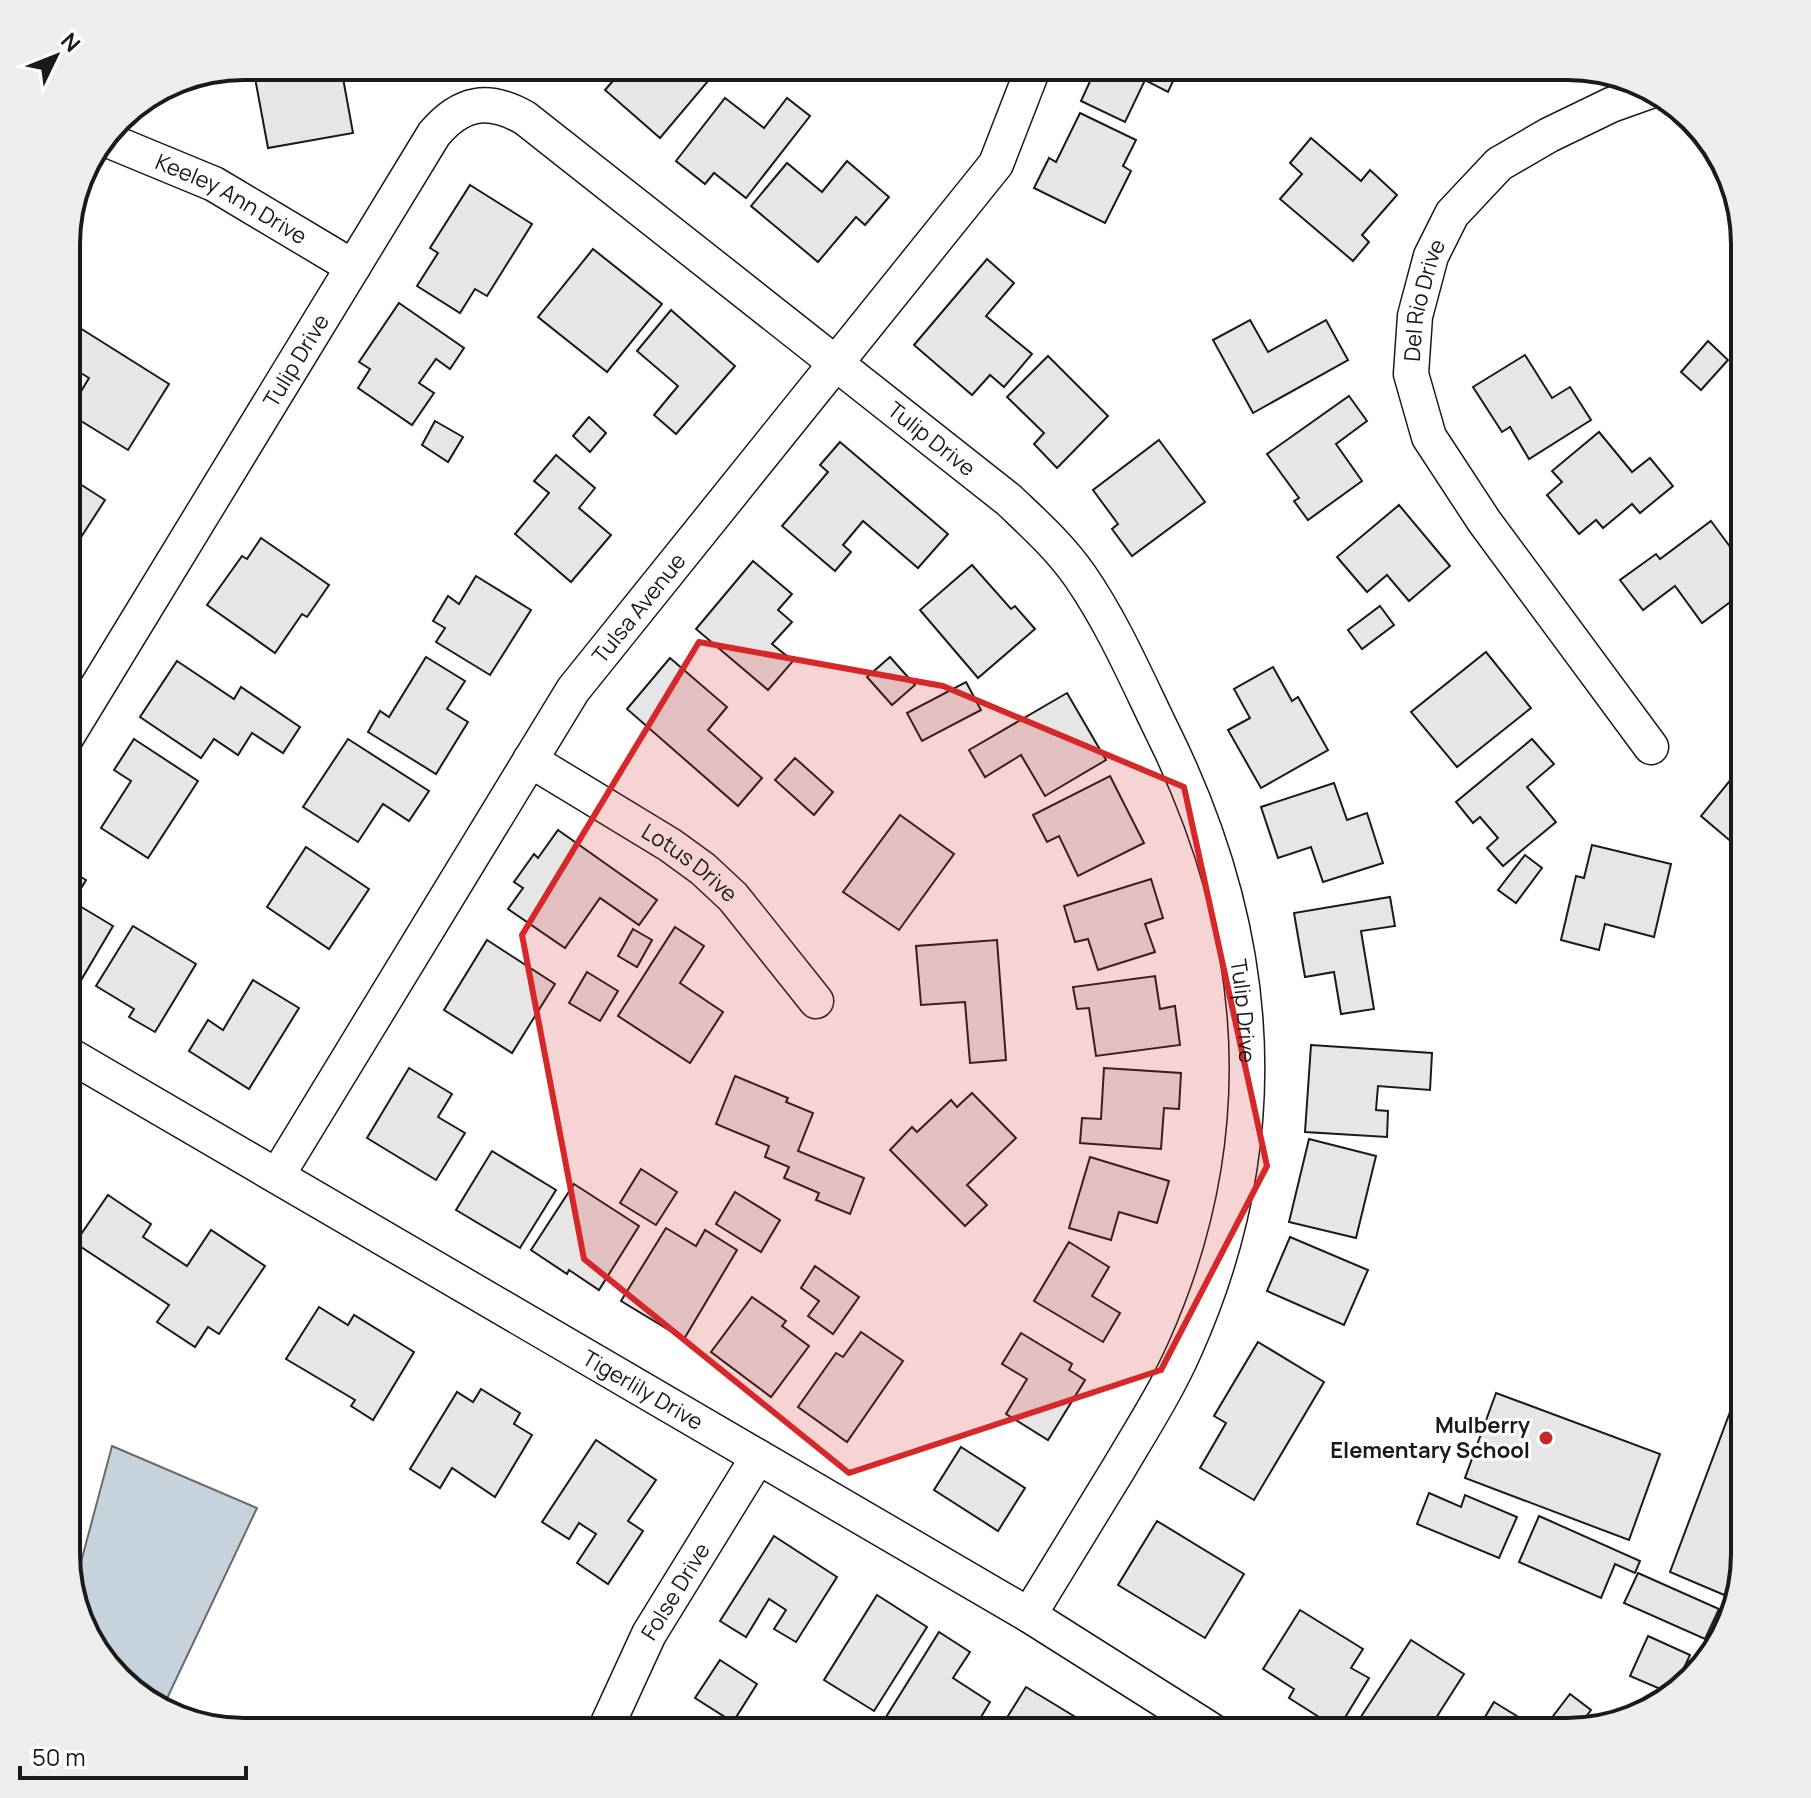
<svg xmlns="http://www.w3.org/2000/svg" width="1811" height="1798" font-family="Manrope,sans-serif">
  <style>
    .water { fill: #c6d2dc; stroke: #6a6a6a; stroke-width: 2 }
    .building { fill: #e6e6e6; stroke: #1a1a1a; stroke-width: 2 }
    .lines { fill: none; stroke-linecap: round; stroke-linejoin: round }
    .minor-casing { stroke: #1a1a1a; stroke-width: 37 }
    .minor { stroke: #fff; stroke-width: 34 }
    .marked { fill: #d62828; fill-opacity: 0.2; stroke: #d62828; stroke-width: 6; stroke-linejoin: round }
    .poi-dot { fill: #c62828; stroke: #fff; stroke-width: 3 }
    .labels { text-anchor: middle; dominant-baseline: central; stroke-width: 6; stroke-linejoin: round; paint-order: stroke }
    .street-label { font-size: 22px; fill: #1a1a1a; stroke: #fff }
    .poi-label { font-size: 22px; font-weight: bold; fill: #1a1a1a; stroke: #fff; text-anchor: end }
    .rim { fill: none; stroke: #1a1a1a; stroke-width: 4 }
  </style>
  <rect width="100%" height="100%" fill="#fff"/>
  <path class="water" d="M112,1446l145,62 -95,201 -52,-37 -31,-50 -6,-30z"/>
  <g class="building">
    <path d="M318,66h29l-6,1 12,66 -85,15 -13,-70z"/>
    <path d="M626,66h66l17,14 -49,58 -55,-48z"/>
    <path d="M1097,66h83l-12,26 -23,-12 -20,42 -44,-21z"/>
    <path d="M725,98l39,30 23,-30 23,18 -64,82 -32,-25 -9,11 -29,-23z"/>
    <path d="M1080,113l56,27 -13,26 8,5 -26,52 -71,-35 15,-30 7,4z"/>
    <path d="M1311,138l50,43 9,-11 27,25 -35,40 7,7 -16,19 -73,-62 22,-25 -12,-11z"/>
    <path d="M847,161l42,36 -24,28 -9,-8 -38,45 -67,-56 36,-43 35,29z"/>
    <path d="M470,185l62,39 -45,72 -12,-7 -15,24 -43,-27 21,-33 -8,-5z"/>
    <path d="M593,249l69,55 -55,68 -69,-55z"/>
    <path d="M987,259l27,24 -28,33 46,38 -28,33 -14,-12 -18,20 -58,-50z"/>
    <path d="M399,303l65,45 -14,21 -14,-10 -17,24 15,10 -22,32 -54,-37 12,-19 -11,-7z"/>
    <path d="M671,310l64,56 -59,68 -22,-19 24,-29 -41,-35z"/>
    <path d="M1250,320l18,32 58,-32 22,40 -95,53 -40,-73z"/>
    <path d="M72,323l97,61 -41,66 -60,-37 21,-35 -23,-14v-31z"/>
    <path d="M1708,341l20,19 -27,30 -20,-18z"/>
    <path d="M1525,355l27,43 18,-11 21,33 -62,39 -19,-32 -8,5 -29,-45z"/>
    <path d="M1048,356l60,60 -51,52 -23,-24 10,-11 -37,-36z"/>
    <path d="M1349,396l18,25 -31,23 26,37 -54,39 -14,-19 5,-3 -32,-44z"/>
    <path d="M589,417l17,16 -16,19 -17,-16z"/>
    <path d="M435,421l28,16 -15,25 -26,-17z"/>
    <path d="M1599,432l33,40 18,-14 23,28 -33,27 -8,-9 -29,24 -7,-8 -17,14 -32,-39 15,-13 -10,-11z"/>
    <path d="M1159,440l46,62 -73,54 -20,-27 6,-5 -25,-34z"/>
    <path d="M840,442l108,92 -30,34 -55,-47 -20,24 8,7 -16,19 -53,-45 46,-54 -8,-7z"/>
    <path d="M556,455l39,33 -16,20 32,27 -40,47 -56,-48 34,-41 -15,-12z"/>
    <path d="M66,475l39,25 -38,59 -1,-1z"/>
    <path d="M1399,505l51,61 -41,35 -22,-26 -20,17 -30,-35z"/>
    <path d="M1711,521l34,46v24l-43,32 -27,-37 -32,24 -23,-30 36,-26 4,5z"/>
    <path d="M261,538l68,47 -22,32 -5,-3 -27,39 -68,-48 35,-49 5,3z"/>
    <path d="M753,561l39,33 -14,16 14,12 -20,22 21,17 -25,29 -72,-61z"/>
    <path d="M972,565l39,44 4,-3 20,23 -57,49 -58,-68z"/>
    <path d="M476,576l55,34 -41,65 -54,-33 9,-14 -12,-7 15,-25 11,8z"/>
    <path d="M1380,606l14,19 -32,24 -14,-19z"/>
    <path d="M1486,652l45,56 -74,59 -46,-55z"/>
    <path d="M426,657l39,24 -18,28 21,13 -32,52 -68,-42 12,-21 9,6z"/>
    <path d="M890,657l25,28 -23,20 -25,-28z"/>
    <path d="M670,658l57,49 -19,23 54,48 -24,28 -111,-97z"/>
    <path d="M177,661l57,38 7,-12 59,40 -17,26 -31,-20 -14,22 -24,-16 -13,19 -61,-41z"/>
    <path d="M1273,667l19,34 6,-4 30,53 -67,38 -33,-58 22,-12 -16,-29z"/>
    <path d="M966,682l15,28 -59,31 -15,-28z"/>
    <path d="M1067,693l39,67 -61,36 -24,-41 -36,22 -16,-27z"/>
    <path d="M134,739l64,42 -50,77 -47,-30 30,-47 -17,-11z"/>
    <path d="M348,739l81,52 -20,30 -26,-17 -25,38 -55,-35z"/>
    <path d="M1532,739l22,25 -27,23 29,35 -53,44 -16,-18 11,-10 -18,-21 -7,6 -17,-21z"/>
    <path d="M795,758l38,34 -19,23 -39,-35z"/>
    <path d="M1745,762v103l-11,-9 6,-7 -39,-33z"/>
    <path d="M1110,776l34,67 -66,33 -19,-40 -12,6 -14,-27z"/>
    <path d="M1334,783l13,37 20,-7 16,50 -60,19 -12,-35 -33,11 -17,-51z"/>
    <path d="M900,815l54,39 -55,76 -56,-38z"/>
    <path d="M558,830l99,70 -18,25 -39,-27 -35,50 -57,-39 15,-21 -9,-6 20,-28 4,4z"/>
    <path d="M1592,845l79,19 -17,73 -49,-13 -6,26 -38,-10 15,-64 8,2z"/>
    <path d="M306,847l63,42 -40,60 -62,-42z"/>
    <path d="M1525,855l17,13 -26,35 -18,-13z"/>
    <path d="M66,868l20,12 -13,22 40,24 -33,56 -14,-9z"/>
    <path d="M1151,879l12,39 -18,6 10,28 -57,18 -10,-31 -13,3 -11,-36z"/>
    <path d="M1390,897l5,29 -34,5 13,78 -33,5 -7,-42 -29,5 -11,-64z"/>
    <path d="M133,926l63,38 -41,68 -26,-15 5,-8 -38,-23z"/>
    <path d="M675,927l29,19 -24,37 43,29 -33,51 -72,-47z"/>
    <path d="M633,929l19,11 -15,27 -19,-11z"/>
    <path d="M487,940l68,44 -43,69 -68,-43z"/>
    <path d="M997,940l9,120 -36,3 -5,-61 -44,3 -5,-59z"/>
    <path d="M587,972l31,19 -18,30 -31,-18z"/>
    <path d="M1155,976l5,33 15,-3 5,39 -84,11 -7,-48 -12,1 -4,-22z"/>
    <path d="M253,980l46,28 -50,81 -60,-38 19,-31 15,10z"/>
    <path d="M1311,1045l121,8 -2,37 -52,-4 -2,24 12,1 -1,26 -82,-5z"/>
    <path d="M409,1068l43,26 -14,23 27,16 -29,47 -69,-42z"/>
    <path d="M1104,1068l77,5 -2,36 -15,-1 -3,41 -81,-6 2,-25 19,1z"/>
    <path d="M735,1076l53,22 -2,4 27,11 -15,38 66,27 -14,36 -34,-14 3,-7 -35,-15 5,-11 -24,-10 4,-11 -53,-22z"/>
    <path d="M972,1093l44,45 -49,47 20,20 -22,21 -75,-76 22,-23 5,5 34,-32 6,7z"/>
    <path d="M1309,1139l67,17 -20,82 -67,-16z"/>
    <path d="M492,1151l64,39 -36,58 -64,-38z"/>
    <path d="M1090,1157l79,24 -12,42 -38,-11 -8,28 -42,-12z"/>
    <path d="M641,1169l36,23 -21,33 -36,-22z"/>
    <path d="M574,1184l65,42 -40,64 -30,-20 -2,4 -36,-24z"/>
    <path d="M735,1192l45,28 -19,32 -45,-28z"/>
    <path d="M108,1195l43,29 -8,13 44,29 24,-36 54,36 -46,68 -11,-7 -13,20 -38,-25 12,-17 -94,-62z"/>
    <path d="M666,1228l30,18 9,-16 32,20 -53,89 -63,-38z"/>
    <path d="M1290,1237l78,33 -24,55 -77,-34z"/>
    <path d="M1069,1242l40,25 -17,29 28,17 -17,29 -69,-41z"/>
    <path d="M815,1266l44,31 -26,37 -25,-18 11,-15 -18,-13z"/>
    <path d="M752,1297l34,24 -4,5 27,20 -38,51 -60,-45z"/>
    <path d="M319,1307l29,18 6,-10 60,37 -41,68 -22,-14 4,-6 -69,-41z"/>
    <path d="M861,1332l42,29 -56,81 -49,-35 38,-54 7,4z"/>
    <path d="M1021,1333l51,31 -3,6 16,10 -37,60 -42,-26 21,-35 -25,-15z"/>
    <path d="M1258,1342l66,40 -70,118 -54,-32 26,-45 -12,-7z"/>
    <path d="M1745,1372v182l-9,46 -66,-28z"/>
    <path d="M481,1389l39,24 -6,11 18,11 -37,62 -43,-29 -12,20 -30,-19 47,-77 16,10z"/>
    <path d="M1496,1393l164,61 -31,86 -164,-62z"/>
    <path d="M596,1440l60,40 -28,41 15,10 -35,53 -31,-21 19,-29 -17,-11 -10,16 -27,-17z"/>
    <path d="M961,1447l64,41 -27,43 -64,-41z"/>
    <path d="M1429,1493l32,14 4,-12 52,22 -18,41 -82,-34z"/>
    <path d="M1539,1516l101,45 -5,12 -20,-9 -14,34 -82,-36z"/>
    <path d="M1157,1521l87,53 -39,64 -87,-53z"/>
    <path d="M774,1536l63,41 -41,65 -22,-13 12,-19 -17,-11 -23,38 -26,-16z"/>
    <path d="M1638,1573l81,36 -14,30 -81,-36z"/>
    <path d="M877,1595l50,32 -53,84 -50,-31z"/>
    <path d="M1300,1610l63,39 -12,19 18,10 -31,51 -49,-31 5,-9 -31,-20z"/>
    <path d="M939,1632l31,20 -17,26 37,24 -18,30h-63l-23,-15z"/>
    <path d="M1648,1636l42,19 -18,39 -42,-18z"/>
    <path d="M1411,1640l53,34 -37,58h-70l-4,-3z"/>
    <path d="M720,1660l37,24 -24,38 -38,-24z"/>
    <path d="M1026,1687l61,37 -5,8h-84z"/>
    <path d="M1570,1694l21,16 -15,20 -18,2 -11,-8z"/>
    <path d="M1494,1702l49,30h-67z"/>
  </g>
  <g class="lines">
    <g class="minor-casing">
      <g id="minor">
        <path id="s1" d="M105,139l109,45 139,83"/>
        <path id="s2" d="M66,738l368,-604c27,-32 54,-37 91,-16l484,382c25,24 51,47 71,76 34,49 58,106 84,159 99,201 114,406 21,614 -18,41 -43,80 -66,119 -30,49 -60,98 -90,147"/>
        <path id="s3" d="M1651,747l-167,-226 -55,-84 -18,-63 4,-58 16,-60 21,-42 47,-50 50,-29 62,-30 42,-15"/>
        <path id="s4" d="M530,760l140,85 33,24 30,28 83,104"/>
        <path id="s5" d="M66,1053l963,562 185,117"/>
        <path id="s6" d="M277,1176l296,-486 423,-526 38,-98"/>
        <path id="s7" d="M604,1732l45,-98 109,-177"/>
      </g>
    </g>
    <use href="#minor" class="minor"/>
  </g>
  <path class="marked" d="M699,642l244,44 241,101 83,379 -106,204 -312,103 -265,-214 -62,-324z"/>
  <circle class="poi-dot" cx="1546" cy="1438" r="8"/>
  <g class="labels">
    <g class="street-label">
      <text stroke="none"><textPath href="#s1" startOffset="140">Keeley Ann Drive</textPath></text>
      <text stroke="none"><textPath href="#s3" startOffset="522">Del Rio Drive</textPath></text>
      <text stroke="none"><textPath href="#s2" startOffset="442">Tulip Drive</textPath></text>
      <text stroke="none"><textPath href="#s2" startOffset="1328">Tulip Drive</textPath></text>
      <text stroke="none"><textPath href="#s6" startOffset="674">Tulsa Avenue</textPath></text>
      <text stroke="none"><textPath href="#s4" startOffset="190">Lotus Drive</textPath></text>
      <text stroke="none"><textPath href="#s2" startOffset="2000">Tulip Drive</textPath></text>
      <text stroke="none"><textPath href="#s5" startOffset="668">Tigerlily Drive</textPath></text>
      <text stroke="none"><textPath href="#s7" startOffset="158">Folse Drive</textPath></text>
    </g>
    <g class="poi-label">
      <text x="1530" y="1425">Mulberry<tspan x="1530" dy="25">Elementary School</tspan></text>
    </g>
  </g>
  <path d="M0 0H1811V1798H0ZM244 80H1567A164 164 0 0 1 1731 244V1554A164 164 0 0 1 1567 1718H244A164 164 0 0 1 80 1554V244A164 164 0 0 1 244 80Z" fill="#ededed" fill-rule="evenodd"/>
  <path class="rim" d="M244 80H1567A164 164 0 0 1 1731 244V1554A164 164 0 0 1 1567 1718H244A164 164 0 0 1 80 1554V244A164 164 0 0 1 244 80Z"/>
  <g transform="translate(56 56) rotate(47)" stroke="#ffffff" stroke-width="6" paint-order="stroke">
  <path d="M0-6L14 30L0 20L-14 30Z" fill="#1a1a1a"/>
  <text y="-12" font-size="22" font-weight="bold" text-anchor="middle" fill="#1a1a1a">N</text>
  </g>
  <path d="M20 1766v12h226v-12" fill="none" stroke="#1a1a1a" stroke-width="4"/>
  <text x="32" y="1766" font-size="24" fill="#1a1a1a" stroke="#ffffff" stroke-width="6" paint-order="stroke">50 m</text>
</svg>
